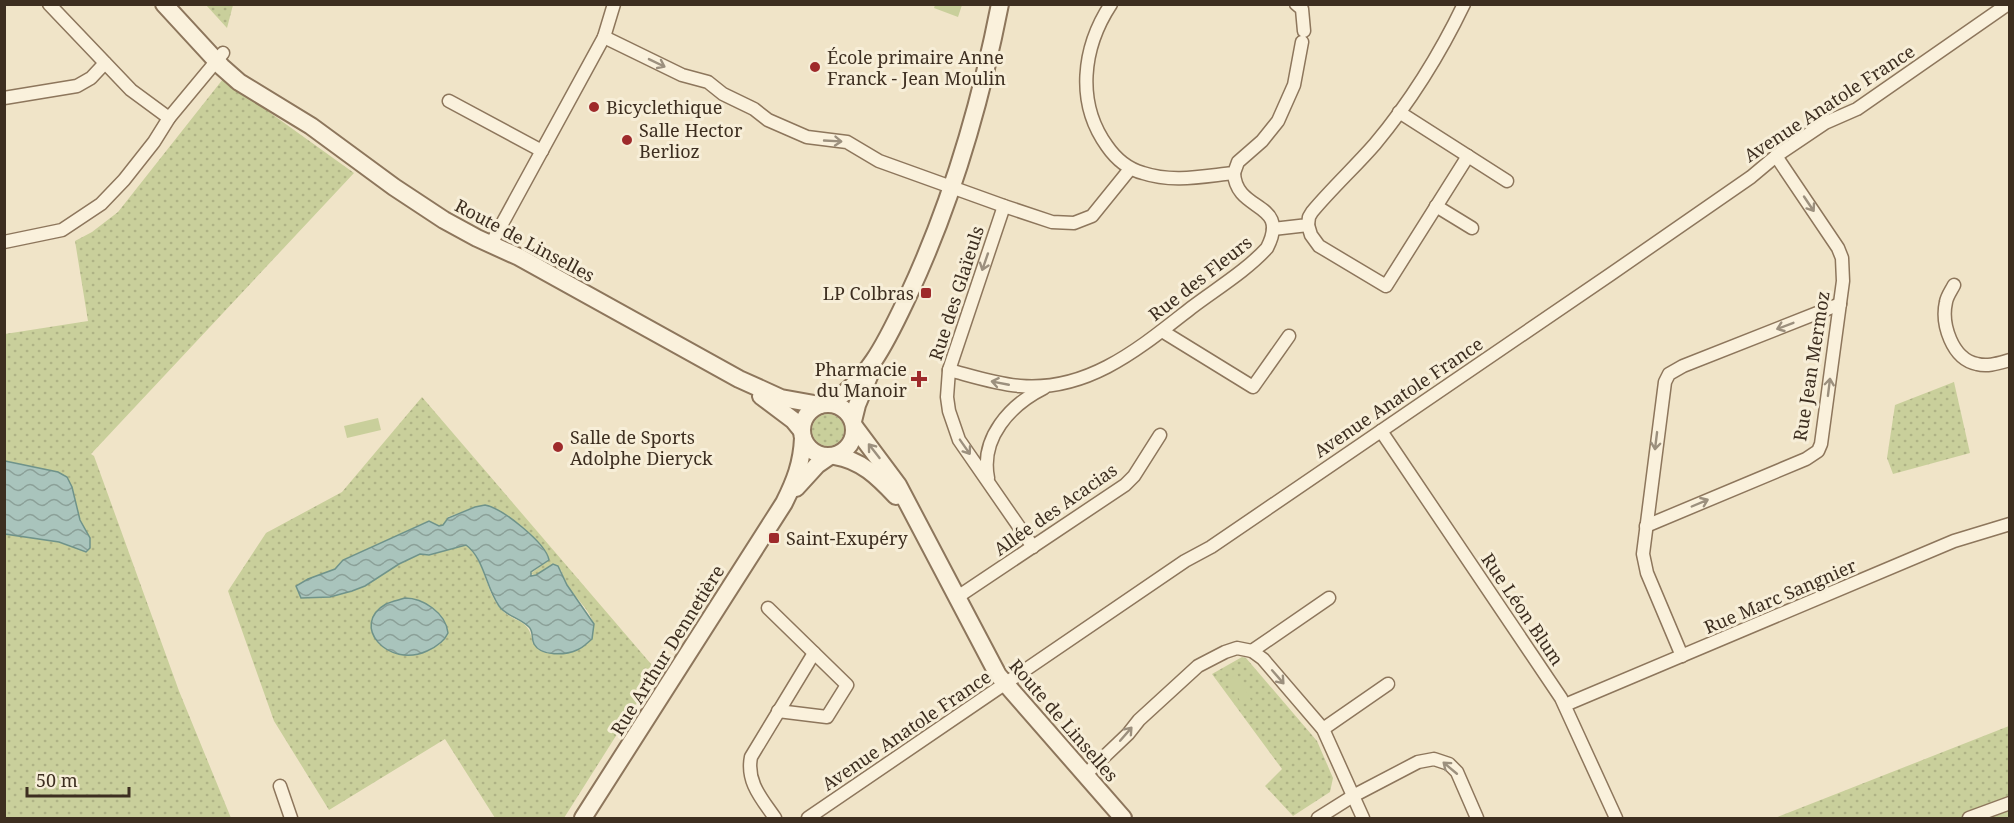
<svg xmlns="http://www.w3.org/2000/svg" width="2014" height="823" font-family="'Noto Serif',serif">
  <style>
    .green { fill: url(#green-dots); fill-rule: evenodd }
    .pitch { fill: #c9cf9b }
    .water { fill: url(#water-waves); stroke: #6f938a; stroke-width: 1.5 }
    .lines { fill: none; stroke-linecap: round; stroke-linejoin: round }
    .minor-casing { stroke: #8d765c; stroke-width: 15 }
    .tertiary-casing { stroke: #8d765c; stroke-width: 20 }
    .minor { stroke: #faf1dc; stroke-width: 12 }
    .tertiary { stroke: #faf1dc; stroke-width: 16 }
    .oneway { stroke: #9c907e }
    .poi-dot { fill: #9e2a2b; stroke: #f7eed8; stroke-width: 2 }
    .labels { text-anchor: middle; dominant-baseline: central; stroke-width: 6; stroke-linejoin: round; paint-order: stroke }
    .poi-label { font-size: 18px; fill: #3d2e20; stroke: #f7eed8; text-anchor: start }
    .street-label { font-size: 18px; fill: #3d2e20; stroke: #f7eed8 }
  </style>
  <defs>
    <pattern id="green-dots" width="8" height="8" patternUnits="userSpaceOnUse" patternTransform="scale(1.5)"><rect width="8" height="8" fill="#c9cf9b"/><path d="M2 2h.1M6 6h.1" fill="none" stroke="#aeb285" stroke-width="1.8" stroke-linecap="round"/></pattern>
    <pattern id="water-waves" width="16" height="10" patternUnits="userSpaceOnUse" patternTransform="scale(1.5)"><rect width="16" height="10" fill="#a9c4bc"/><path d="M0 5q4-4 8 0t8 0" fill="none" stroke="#8ba098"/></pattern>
  </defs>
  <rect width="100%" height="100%" fill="#f0e4c8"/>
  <g class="green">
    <path d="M206,5h27l-6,23z"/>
    <path d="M223,79l131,94 -263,281 3,2 85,235 52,127h-226v-484l83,-13 -13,-80 17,-9 26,-20z"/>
    <path d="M1954,382l16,71 -77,21 -6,-16 8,-53z"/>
    <path d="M422,397l235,274 -93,147h-69l-50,-79 -116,71 -55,-89 -46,-130 38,-58 76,-41zM485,505c16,3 62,39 64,55l-19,14 6,1 12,-8 13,3c2,5 3,10 6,14 8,15 26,27 27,45l-61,15c-4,-28 -18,-19 -33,-36 -15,-18 -15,-48 -34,-63l-37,10 -9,-1 -21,10 -34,22 -13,5 -50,7 -6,-12 12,-7 27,-10 8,-9 86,-39 10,5 4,-1 5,-8 27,-10zM405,598c18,0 38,14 43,32l-8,14 -17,9 -8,1 -16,1 -22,-14 -5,-10v-8l15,-20z"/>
    <circle cx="828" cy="430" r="16"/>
    <path d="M1242,657l4,1 71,83 16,37 -3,14 -37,24 -28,-30 17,-17 -70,-95z"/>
    <path d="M2009,726v92h-234z"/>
  </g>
  <g class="pitch">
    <path d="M935,5v-1l27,1 -4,12 -24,-9z"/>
    <path d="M378,418l3,12 -34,8 -3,-12z"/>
    <path d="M1237,674l14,26 -9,5 -13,-26z"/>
  </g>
  <g class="water">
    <path d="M5,461l53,11 9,5 5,10 8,33 10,18v10l-4,4 -27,-10 -54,-8z"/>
    <path d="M485,505c17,3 61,38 64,55l-18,12v4l5,-1 17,-11 5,2 9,19 27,39 -2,15c-5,4 -9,9 -15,11 -11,5 -36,7 -43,-6 -3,-5 0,-12 -5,-17 -9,-9 -23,-11 -30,-21 -13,-18 -15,-48 -33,-61l-37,10 -9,-1 -21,10 -34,22 -13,5 -22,6 -29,1 -5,-12 12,-7 27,-10 8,-9 86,-39 10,5 4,-1 5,-7 27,-11z"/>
    <path d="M405,598c18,0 41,15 43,35 -4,9 -12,14 -21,18 -39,18 -78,-26 -41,-47 6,-3 13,-4 19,-6z"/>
  </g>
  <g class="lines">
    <g class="minor-casing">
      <g id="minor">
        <path d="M49,4l82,86 38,28"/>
        <path d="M1111,4c-29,44 -35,99 -4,142 9,13 21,23 36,27 30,10 61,3 91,0l4,-11 24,-21 16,-20 16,-36 8,-43"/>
        <path d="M1296,4l6,5 2,22"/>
        <path d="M604,37l78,38 26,7 15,12 31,15 14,11 39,17 40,5 32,19 125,45 48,16 22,1 18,-7 38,-47"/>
        <path d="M4,98l73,-12 14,-8 14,-15"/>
        <path d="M449,101l93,50"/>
        <path d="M1399,112l108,69"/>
        <path d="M1004,206l-55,164 -2,27 2,14 10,29 74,107"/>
        <path d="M1436,206l36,22"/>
        <path d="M1308,225l3,10 8,11 67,40 82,-130"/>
        <path d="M1273,229l35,-4 1,-8 3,-5c20,-24 43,-45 63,-68 35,-42 65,-90 89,-140"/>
        <path d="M4,242l58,-12 39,-26 23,-24 30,-38 15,-24 54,-65"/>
        <path d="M491,244l113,-207 10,-33"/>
        <path d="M1954,285c-3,6 -7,11 -8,17 -5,22 6,57 31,62 11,3 22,-1 33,-4"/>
        <path d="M1162,331l91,56 36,-51"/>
        <path d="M949,370c23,6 47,14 71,16 69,6 121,-39 171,-78 25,-19 55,-37 76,-60 24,-47 -31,-35 -33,-75"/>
        <path d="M1381,431l180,267 55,120"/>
        <path d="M988,478c-8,-40 22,-73 56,-90"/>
        <path d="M1646,526l160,-67 12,-8 3,-7 22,-163 -1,-23 -4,-10 -62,-92"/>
        <path d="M956,598l169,-113 9,-9 26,-41"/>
        <path d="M768,608l79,77 -20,32 -49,-6"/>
        <path d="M1252,651l77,-53"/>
        <path d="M1682,656l-35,-83 -4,-19 22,-172 4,-8 14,-8 157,-62"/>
        <path d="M1565,705l389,-164 56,-17"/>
        <path d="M1323,729l65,-45"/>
        <path d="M1085,775l43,-41 11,-14 59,-54 27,-14 12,-4 15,3 11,8 60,70 40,89"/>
        <path d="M280,786l11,32"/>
        <path d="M775,818c-13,-19 -29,-36 -24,-61l63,-104"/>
        <path d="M808,818l377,-257 26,-14 400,-273 140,-97 25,-21 49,-33 32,-14 151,-105"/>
        <path d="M1318,818l35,-22 65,-34 16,-3 15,5 8,8 20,46"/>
        <path d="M1969,818l41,-15"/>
      </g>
    </g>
    <g class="tertiary-casing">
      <g id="tertiary">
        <path d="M164,4l58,63 17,15 72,44 83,61 50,33 33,18 42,19 220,122 42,19 39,7"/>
        <path d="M761,396l32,24 9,11"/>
        <circle cx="828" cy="430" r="26"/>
        <path d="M827,404c41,-20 62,-68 81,-108 44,-94 72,-190 92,-292"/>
        <path d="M853,421l4,-16 13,-31"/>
        <path d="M854,426l44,59 100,190 125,143"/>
        <path d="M835,456c26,4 43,21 61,40"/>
        <path d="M796,488l21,-23 13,-9"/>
        <path d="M583,818l201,-315c11,-22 18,-40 19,-65"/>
      </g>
    </g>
    <use href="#minor" class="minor"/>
    <use href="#tertiary" class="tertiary"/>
  </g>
  <defs><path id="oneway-shaft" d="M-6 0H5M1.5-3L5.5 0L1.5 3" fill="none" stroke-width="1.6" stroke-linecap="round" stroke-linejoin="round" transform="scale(1.5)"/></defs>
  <g class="oneway">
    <use href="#oneway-shaft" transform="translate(657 63) rotate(26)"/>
    <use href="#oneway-shaft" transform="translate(833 141) rotate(3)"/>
    <use href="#oneway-shaft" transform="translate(1809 204) rotate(56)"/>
    <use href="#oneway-shaft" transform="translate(985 262) rotate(109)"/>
    <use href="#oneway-shaft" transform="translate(1785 326) rotate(159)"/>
    <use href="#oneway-shaft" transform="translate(1000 383) rotate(-169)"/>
    <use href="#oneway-shaft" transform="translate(1829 387) rotate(-83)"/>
    <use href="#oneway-shaft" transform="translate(1656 441) rotate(97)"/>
    <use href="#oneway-shaft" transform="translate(965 447) rotate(55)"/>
    <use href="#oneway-shaft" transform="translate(874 451) rotate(-128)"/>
    <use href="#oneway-shaft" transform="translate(1700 503) rotate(-23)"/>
    <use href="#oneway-shaft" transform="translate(1278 677) rotate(49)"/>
    <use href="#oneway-shaft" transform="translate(1126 734) rotate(-49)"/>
    <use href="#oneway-shaft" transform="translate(1450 768) rotate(-140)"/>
  </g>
  <g class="poi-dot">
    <circle cx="815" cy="67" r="6"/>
    <circle cx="594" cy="107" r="6"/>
    <circle cx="627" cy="140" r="6"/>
    <rect x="920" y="287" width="12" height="12" rx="3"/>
    <path d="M916 370h6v6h6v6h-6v6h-6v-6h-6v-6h6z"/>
    <circle cx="558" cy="447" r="6"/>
    <rect x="768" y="532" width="12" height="12" rx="3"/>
  </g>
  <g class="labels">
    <g class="poi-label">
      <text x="827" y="57">École primaire Anne<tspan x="827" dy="21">Franck - Jean Moulin</tspan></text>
      <text x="606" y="107">Bicyclethique</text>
      <text x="639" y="130">Salle Hector<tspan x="639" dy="21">Berlioz</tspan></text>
      <text x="914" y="293" text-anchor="end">LP Colbras</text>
      <text x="907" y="369" text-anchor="end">Pharmacie<tspan x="907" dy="21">du Manoir</tspan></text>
      <text x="570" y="437">Salle de Sports<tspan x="570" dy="21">Adolphe Dieryck</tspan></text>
      <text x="786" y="538">Saint-Exupéry</text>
    </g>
    <g class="street-label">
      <text transform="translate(1829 103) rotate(-33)">Avenue Anatole France</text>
      <text transform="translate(525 240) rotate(28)">Route de Linselles</text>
      <text transform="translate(1200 278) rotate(-38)">Rue des Fleurs</text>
      <text transform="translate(956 293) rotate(-72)">Rue des Glaïeuls</text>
      <text transform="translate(1811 366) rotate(-81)">Rue Jean Mermoz</text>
      <text transform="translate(1398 397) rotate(-34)">Avenue Anatole France</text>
      <text transform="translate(1055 509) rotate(-35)">Allée des Acacias</text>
      <text transform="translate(1780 596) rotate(-23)">Rue Marc Sangnier</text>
      <text transform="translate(1523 609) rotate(56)">Rue Léon Blum</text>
      <text transform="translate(667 650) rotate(-58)">Rue Arthur Dennetière</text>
      <text transform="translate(1064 720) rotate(49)">Route de Linselles</text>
      <text transform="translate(906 730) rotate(-34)">Avenue Anatole France</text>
    </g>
  </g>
  <rect width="2014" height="823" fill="none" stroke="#3d2e20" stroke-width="12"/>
  <path d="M27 787v9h102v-9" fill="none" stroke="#3d2e20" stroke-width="3"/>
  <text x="36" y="787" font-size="18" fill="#3d2e20" stroke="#f7eed8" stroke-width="4.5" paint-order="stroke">50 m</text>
</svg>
